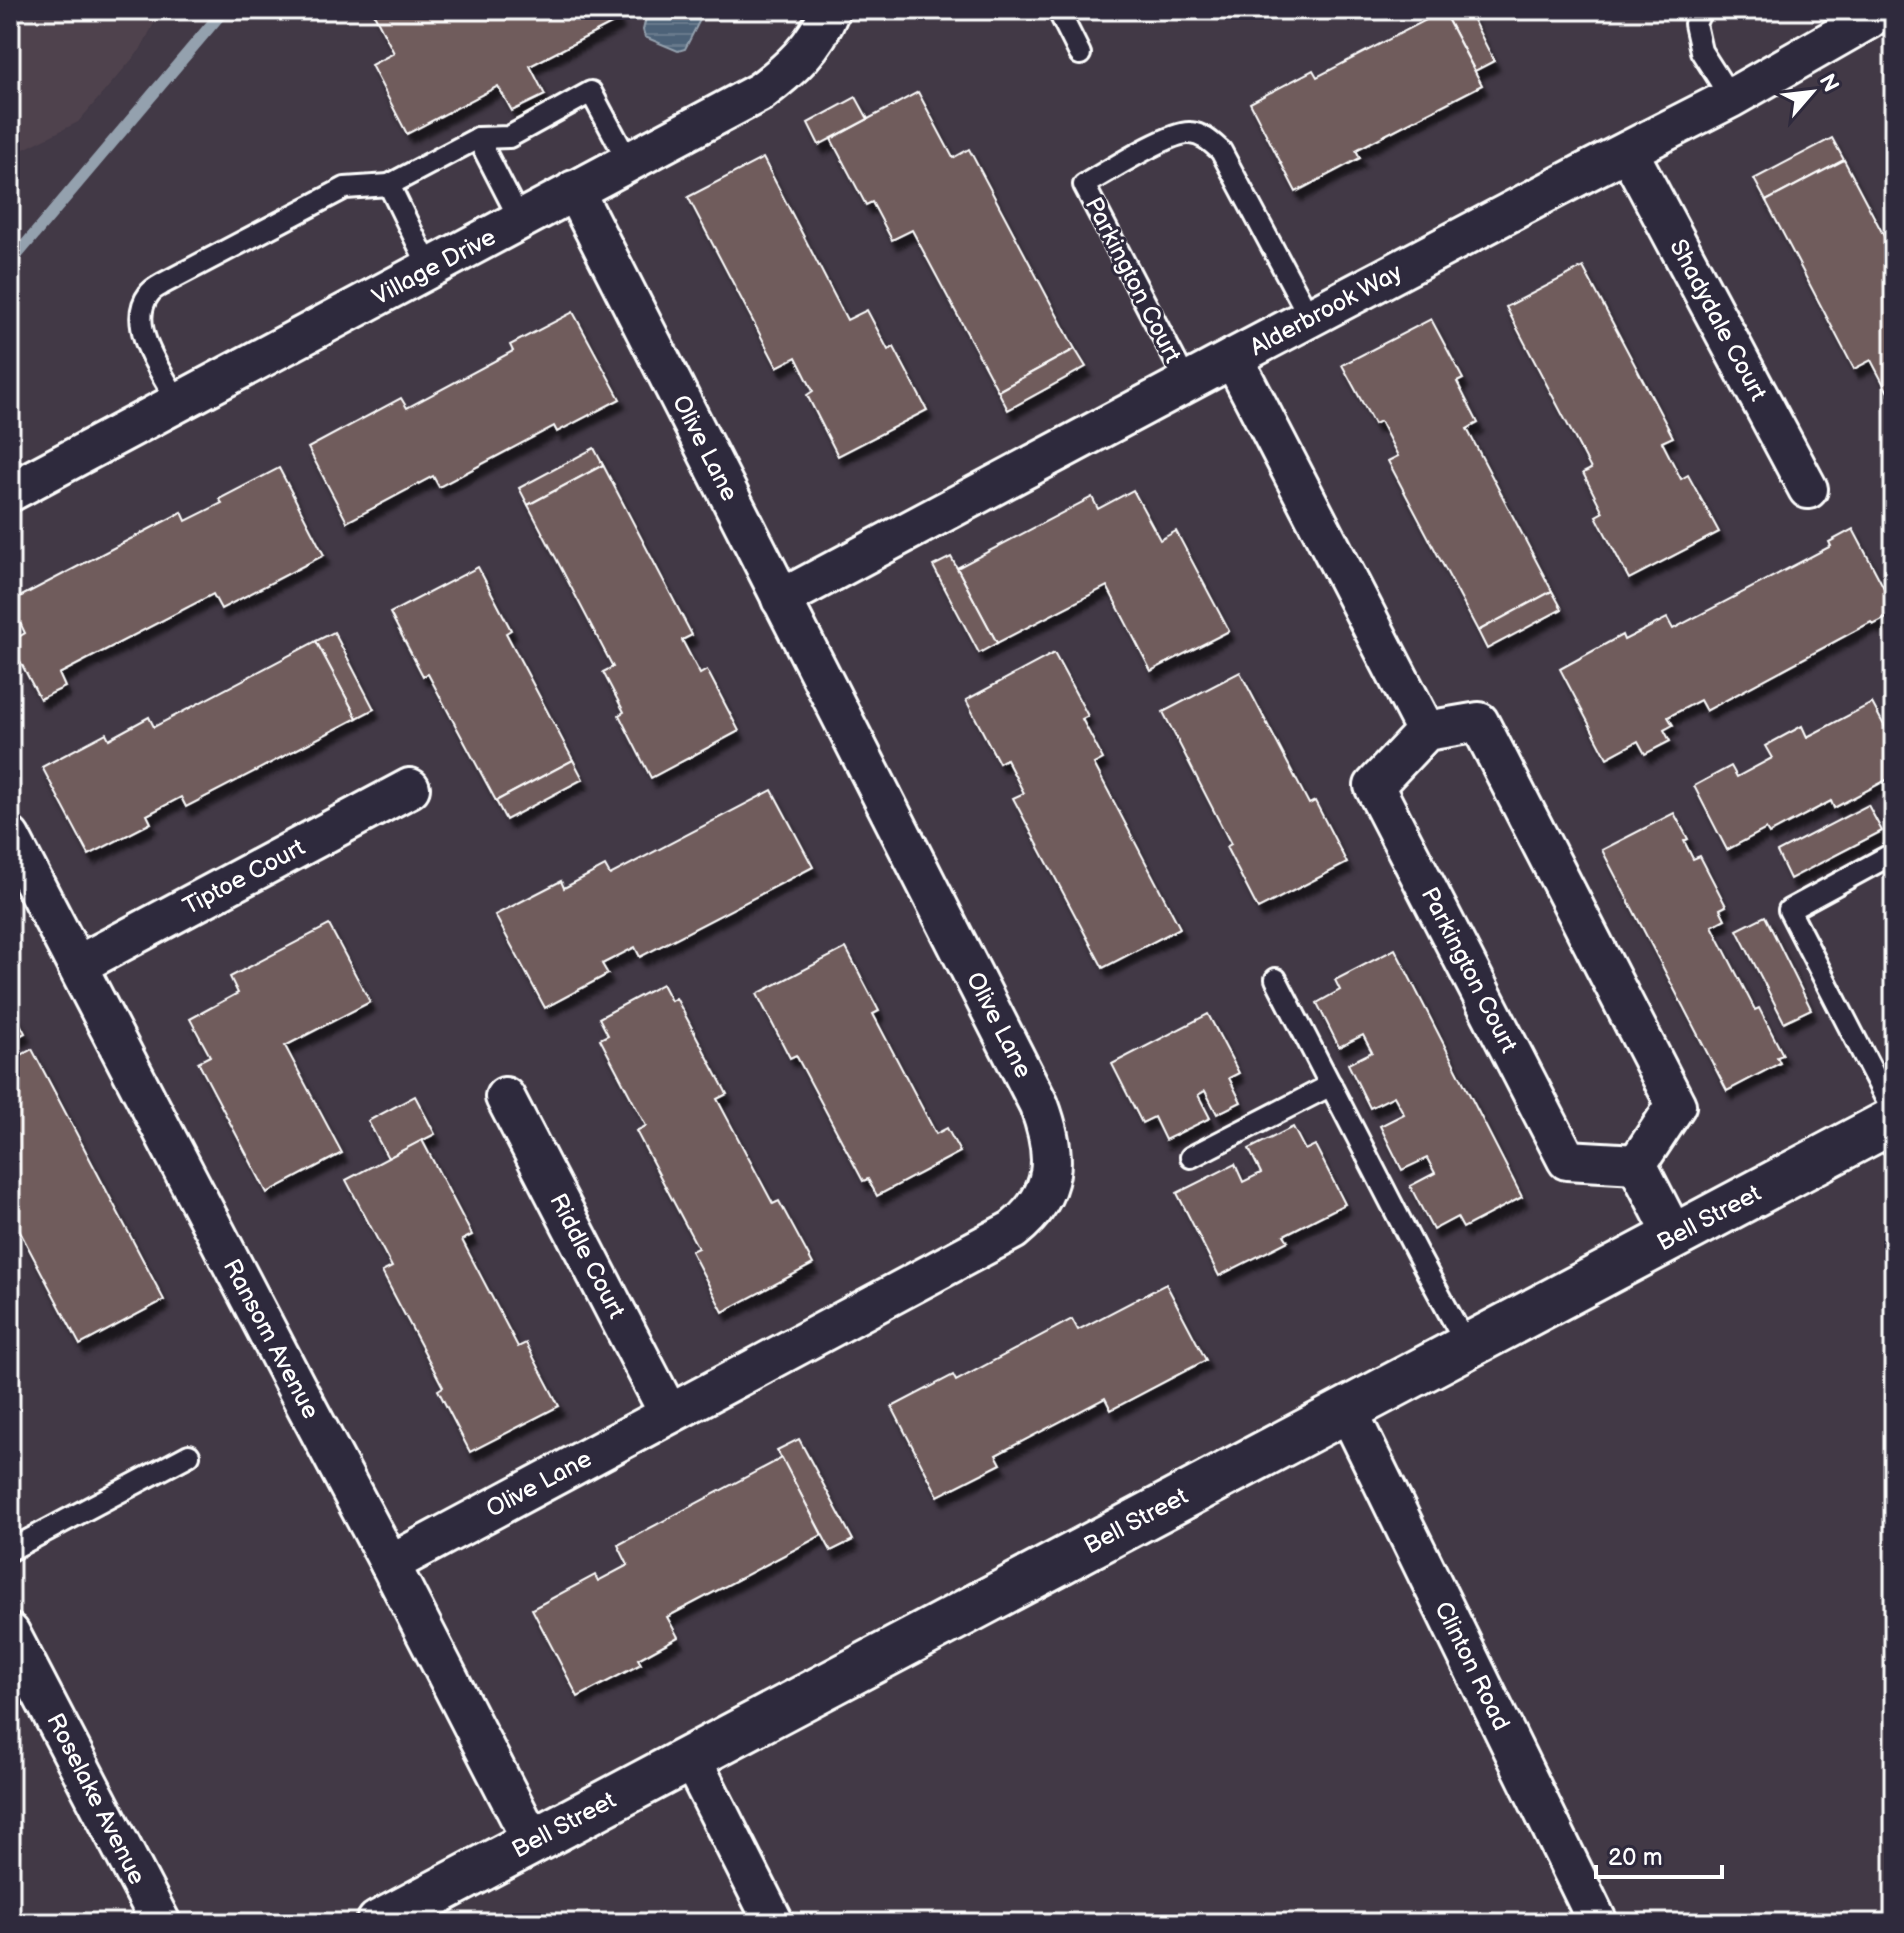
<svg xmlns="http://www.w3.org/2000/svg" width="1904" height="1933" font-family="'Balsamiq Sans',sans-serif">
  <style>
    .built { fill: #50434d }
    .water { fill: url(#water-rules); stroke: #94a1ae; stroke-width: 2 }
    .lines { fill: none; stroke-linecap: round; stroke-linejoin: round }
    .stream { stroke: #94a1ae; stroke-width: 12 }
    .building { fill: #6f5b5c; stroke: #fff; stroke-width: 2; filter: url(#shadow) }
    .lane-casing { stroke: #fff; stroke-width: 26 }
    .street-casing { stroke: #fff; stroke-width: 44 }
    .secondary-casing { stroke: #fff; stroke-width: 50 }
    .lane { stroke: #2f2a3d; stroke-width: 20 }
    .street { stroke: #2f2a3d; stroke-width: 38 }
    .secondary { stroke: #2f2a3d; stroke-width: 44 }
    .labels { text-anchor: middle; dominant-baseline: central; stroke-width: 6; stroke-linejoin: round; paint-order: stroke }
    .street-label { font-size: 24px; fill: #fff; stroke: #2f2a3d }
  </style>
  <defs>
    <pattern id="water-rules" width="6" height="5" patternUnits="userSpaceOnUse" patternTransform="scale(2)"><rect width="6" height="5" fill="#4d6278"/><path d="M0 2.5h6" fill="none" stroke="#687a8c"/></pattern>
    <filter id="shadow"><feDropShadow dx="5" dy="9" stdDeviation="2" flood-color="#0009"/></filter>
  </defs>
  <rect width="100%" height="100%" fill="#423946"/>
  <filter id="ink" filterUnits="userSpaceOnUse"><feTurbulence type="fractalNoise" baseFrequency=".0125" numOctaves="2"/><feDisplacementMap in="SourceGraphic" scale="16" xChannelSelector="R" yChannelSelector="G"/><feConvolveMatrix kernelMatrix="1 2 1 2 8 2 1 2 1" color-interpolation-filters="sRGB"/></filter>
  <g filter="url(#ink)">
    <path class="built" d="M10,10h151l-21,40 -62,72 -68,34z"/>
    <path class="water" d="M648,10h57l-20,39 -7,2 -33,-14 -2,-7z"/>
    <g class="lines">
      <path class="stream" d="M10,263l214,-253"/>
    </g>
    <g class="building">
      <path d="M372,10h242l5,10 -89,46 15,29 -33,16 -14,-25 -91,48 -36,-69 23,-12z"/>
      <path d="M1445,10h23l26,51 -19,10 -32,-60z"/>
      <path d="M1443,11l39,74 -126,65 4,8 -64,34 -46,-89 63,-33 4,7z"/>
      <path d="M918,92l35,66 16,-9 106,200 -77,42 -86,-161 -20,10 -20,-38 -6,3 -35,-66z"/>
      <path d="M856,97l12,22 -49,26 -11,-22z"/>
      <path d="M1832,138l12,22 -78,41 -12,-22z"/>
      <path d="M763,158l84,162 20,-10 21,40 6,-3 33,63 -89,46 -31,-61 6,-4 -17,-34 -19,10 -89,-170z"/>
      <path d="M1844,160l50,95v149l-23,-44 -17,9 -88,-168z"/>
      <path d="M1583,267l90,170 -11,5 19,37 7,-4 31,57 -90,47 -33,-63 7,-4 -20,-39 8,-4 -85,-162z"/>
      <path d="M573,312l47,87 -63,33 -3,-6 -115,61 -6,-11 -86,46 -39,-74 93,-50 6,10 106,-57 -3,-6z"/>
      <path d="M1431,319l32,60 -6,3 21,41 -11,6 85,162 -74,40 -90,-170 10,-5 -18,-35 -6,3 -32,-59z"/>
      <path d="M1075,349l11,18 -78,43 -10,-19z"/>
      <path d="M594,448l9,17 -75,40 -9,-17z"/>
      <path d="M603,465l89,170 -10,5 18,34 7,-4 32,61 -88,47 -32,-63 5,-3 -21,-40 10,-5 -85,-162z"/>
      <path d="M279,468l45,87 -103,54 -8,-15 -154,80 6,13 -25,12 -30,-57 15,-9 -15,-31 172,-90 4,9 36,-18 -3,-4z"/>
      <path d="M1133,490l27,50 16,-9 53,100 -78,40 -44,-85 -110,57 -40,-75 135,-71 6,12z"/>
      <path d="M1853,529l41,78v7l-21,11 -2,-3 -165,89 -6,-11 -32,17 5,8 -9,5 6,11 -25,13 -7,-13 -31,17 -47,-89 62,-34 2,5 43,-22 6,11 158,-83 -2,-4z"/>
      <path d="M951,557l46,86 -18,10 -46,-87z"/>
      <path d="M478,567l33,63 -5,3 67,127 -77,41 -68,-127 -5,2 -33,-63z"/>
      <path d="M1552,591l10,18 -75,40 -9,-18z"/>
      <path d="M334,632l40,77 -17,9 -41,-77z"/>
      <path d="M316,641l41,77 -171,89 -5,-10 -34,18 4,8 -62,32 -47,-88 64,-34 3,6 40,-22 5,10z"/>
      <path d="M1054,653l34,63 -6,3 21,40 -9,5 86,164 -77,40 -90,-170 11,-5 -18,-34 -7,4 -33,-63z"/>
      <path d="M1240,672l69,132 6,-3 32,62 -89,46 -32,-62 5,-3 -68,-132z"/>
      <path d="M1872,703l22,41v32l-60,32 -3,-7 -62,33 -3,-5 -39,21 -33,-64 37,-20 6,11 35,-19 -7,-12 37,-20 5,11z"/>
      <path d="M573,760l10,19 -77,41 -10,-19z"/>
      <path d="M772,790l41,77 -173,90 -5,-10 -33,17 6,10 -63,34 -50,-93 66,-34 3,7 41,-22 5,9z"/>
      <path d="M1868,805l14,26 -92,48 -13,-27z"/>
      <path d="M1674,813l14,26 -4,2 9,18 7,-3 26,50 -6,3 5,10 -13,7 43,84 4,-2 24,47 -6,2 3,6 -53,28 -125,-241z"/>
      <path d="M1765,916l46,93 -27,13 -47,-92z"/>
      <path d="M329,925l41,77 -85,44 57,107 -75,40 -69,-131 12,-6 -20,-37 48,-26 -8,-16z"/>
      <path d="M846,948l33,63 -6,3 63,120 11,-6 13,24 -83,44 -9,-17 -5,2 -67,-126 -6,3 -33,-64z"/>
      <path d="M1395,949l127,248 -59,31 -6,-11 -24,13 -23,-44 25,-13 -8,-15 -25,12 -22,-44 24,-12 -10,-18 -24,12 -22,-44 24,-12 -9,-17 -24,12 -22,-44 23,-13 -5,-10z"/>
      <path d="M662,984l9,17 5,-3 51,96 -10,5 56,105 6,-3 34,63 -90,48 -32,-61 7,-3 -62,-117 10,-5 -46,-87 8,-4 -9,-17z"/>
      <path d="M10,1005l15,28 -15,8z"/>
      <path d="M1208,1014l31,59 -10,5 12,24 -24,12 -12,-23 -7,4 12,23 -45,22 -11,-23 -12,6 -30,-59z"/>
      <path d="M32,1049l132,251 -84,45 -70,-132v-152z"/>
      <path d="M415,1096l20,38 -47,24 -20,-37z"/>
      <path d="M1293,1127l12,23 10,-5 30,59 -61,31 4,6 -69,35 -42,-83 58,-29 8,18 18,-9 -12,-24z"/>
      <path d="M422,1140l50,95 -10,5 56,107 8,-4 33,63 -89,46 -32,-62 5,-3 -61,-115 10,-5 -46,-87z"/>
      <path d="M1166,1284l40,76 -95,50 -6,-12 -109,57 5,9 -63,32 -46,-89 61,-32 3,6 116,-62 6,11z"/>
      <path d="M799,1439l54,101 -22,11 -54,-101z"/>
      <path d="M782,1458l40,77 -155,82 11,20 -40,22 3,5 -63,33 -46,-88 63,-34 3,6 30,-16 -10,-20z"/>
    </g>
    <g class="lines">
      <g class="lane-casing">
        <g id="lane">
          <path d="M1058,10l22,44"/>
          <path d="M1701,10l-6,14 6,27 30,47"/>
          <path d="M478,138l42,82"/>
          <path d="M389,185l41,84"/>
          <path d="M1187,383l-103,-198c21,-12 86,-54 106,-52 13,1 22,10 31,18l89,167"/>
          <path d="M179,403c-16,-28 -54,-78 -30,-109 3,-5 10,-8 15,-11l181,-95 44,-3 89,-47 31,-1 82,-45 37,69"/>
          <path d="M1894,853l-105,57 105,204"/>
          <path d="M1276,979l144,280 47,87"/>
          <path d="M1191,1157l140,-72"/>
          <path d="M10,1550l179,-95"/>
        </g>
      </g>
      <g class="street-casing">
        <g id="street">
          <path d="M1628,151l180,338"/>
          <path d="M1233,358l193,373"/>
          <path d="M10,492l750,-400c31,-23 55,-45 70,-82"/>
          <path d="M781,599l452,-241 351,-185 147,-75 138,-79"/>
          <path d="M1479,722l197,383 -39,59 -70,-4 -193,-374 52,-55z"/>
          <path d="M10,837l285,548 95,179 142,277"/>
          <path d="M78,965l332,-177"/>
          <path d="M505,1097l164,317"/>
          <path d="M1637,1164l37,72"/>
          <path d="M1347,1409l251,514"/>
          <path d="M390,1564l623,-334c45,-36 45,-74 26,-125l-465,-915"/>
          <path d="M10,1633l151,290"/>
          <path d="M691,1758l83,165"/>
        </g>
      </g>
      <g class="secondary-casing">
        <path id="secondary" d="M379,1923l1515,-803"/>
      </g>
      <use href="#lane" class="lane"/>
      <use href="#street" class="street"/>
      <use href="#secondary" class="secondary"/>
    </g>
  </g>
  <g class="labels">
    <g class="street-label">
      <text transform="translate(434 267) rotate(-28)">Village Drive</text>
      <text transform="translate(1133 280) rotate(63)">Parkington Court</text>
      <text transform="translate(1326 310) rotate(-28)">Alderbrook Way</text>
      <text transform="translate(1718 320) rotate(62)">Shadydale Court</text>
      <text transform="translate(705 448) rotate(63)">Olive Lane</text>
      <text transform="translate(244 877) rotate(-28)">Tiptoe Court</text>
      <text transform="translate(1469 970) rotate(63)">Parkington Court</text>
      <text transform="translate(999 1025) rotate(63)">Olive Lane</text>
      <text transform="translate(1709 1218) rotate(-28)">Bell Street</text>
      <text transform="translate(587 1256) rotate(63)">Riddle Court</text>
      <text transform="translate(271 1339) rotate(62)">Ransom Avenue</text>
      <text transform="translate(539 1484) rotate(-28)">Olive Lane</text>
      <text transform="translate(1136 1521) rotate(-28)">Bell Street</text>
      <text transform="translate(1472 1666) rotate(64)">Clinton Road</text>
      <text transform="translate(96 1799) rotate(63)">Roselake Avenue</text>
      <text transform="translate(564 1825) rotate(-28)">Bell Street</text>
    </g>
  </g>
  <rect width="1904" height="1933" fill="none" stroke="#2f2a3d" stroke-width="40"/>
  <rect x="20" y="20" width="1864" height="1893" fill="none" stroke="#fff" stroke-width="3" filter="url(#ink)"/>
  <g transform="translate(1812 92) rotate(62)" stroke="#2f2a3d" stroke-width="6" paint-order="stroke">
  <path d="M0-6L14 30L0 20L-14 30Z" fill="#ffffff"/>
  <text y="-12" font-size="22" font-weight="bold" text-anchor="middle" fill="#ffffff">N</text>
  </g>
  <path d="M1596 1865v12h126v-12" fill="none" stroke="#ffffff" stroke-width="4"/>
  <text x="1608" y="1865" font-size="24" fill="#ffffff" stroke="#2f2a3d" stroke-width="6" paint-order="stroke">20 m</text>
</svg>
